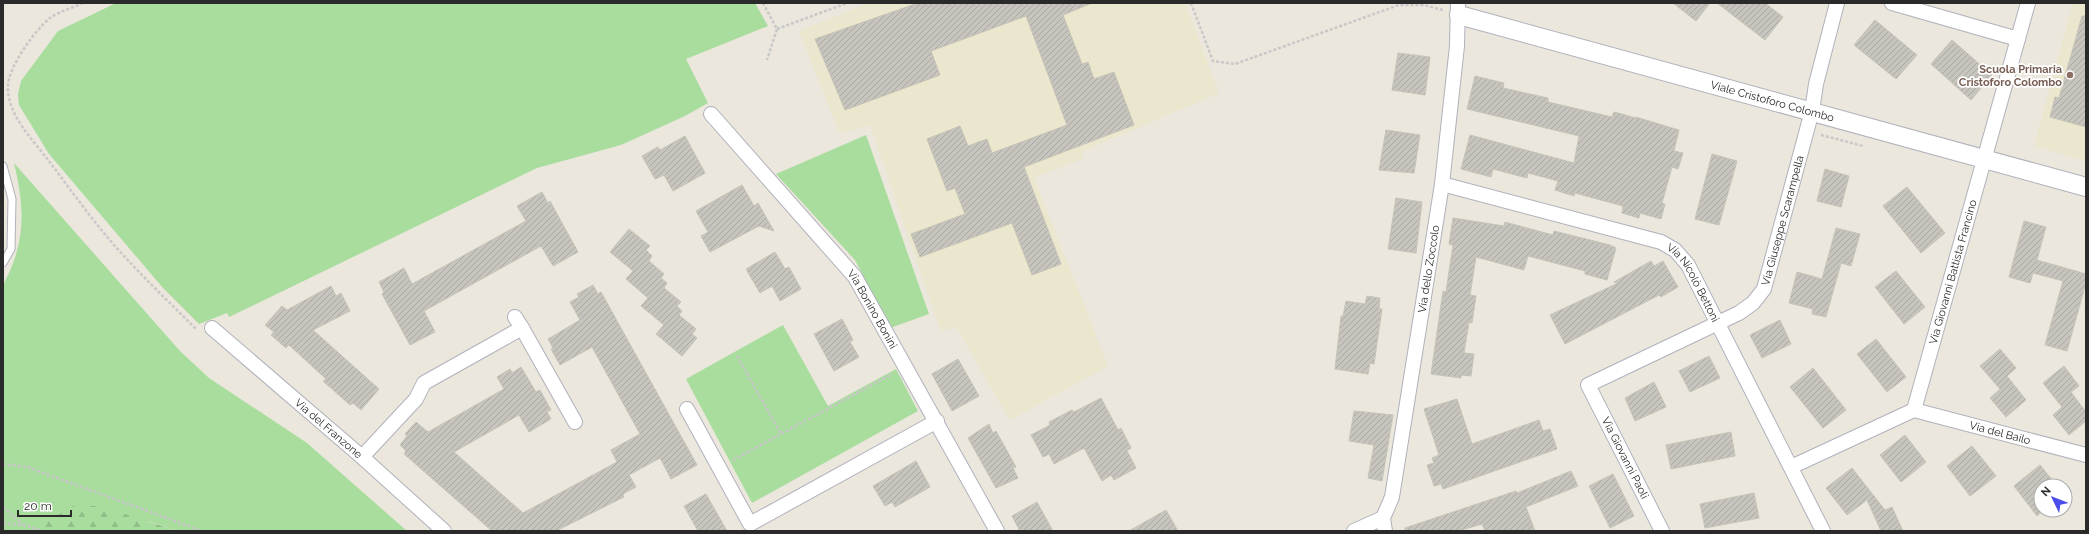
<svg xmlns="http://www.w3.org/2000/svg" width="2089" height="534" font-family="Raleway,sans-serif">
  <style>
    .education { fill: #ebe7ce }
    .grass { fill: #a8dd9e }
    .forest { fill: url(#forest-firs) }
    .building { fill: url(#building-hatch); stroke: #c6c3b7 }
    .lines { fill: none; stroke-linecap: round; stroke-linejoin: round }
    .service-casing { stroke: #b0b1bc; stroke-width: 9 }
    .minor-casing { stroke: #b0b1bc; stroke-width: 16 }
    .tertiary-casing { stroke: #b0b1bc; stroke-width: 20 }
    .path { stroke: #c8c8c8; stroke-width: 2.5; stroke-dasharray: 3 2; stroke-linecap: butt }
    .service { stroke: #fff; stroke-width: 7 }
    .minor { stroke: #fff; stroke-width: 14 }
    .tertiary { stroke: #fff; stroke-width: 18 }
    .education-dot { fill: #8d6e63; stroke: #fff; stroke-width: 1.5 }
    .labels { text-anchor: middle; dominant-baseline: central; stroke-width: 3.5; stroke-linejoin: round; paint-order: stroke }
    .education-label { font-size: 11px; font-weight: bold; fill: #785e54; stroke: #fff; text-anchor: end }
    .street-label { font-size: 11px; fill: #2a2a2a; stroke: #fff }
  </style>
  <defs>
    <pattern id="forest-firs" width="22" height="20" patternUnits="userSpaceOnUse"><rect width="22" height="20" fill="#a8dd9e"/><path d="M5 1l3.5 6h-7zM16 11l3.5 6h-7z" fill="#91be88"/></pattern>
    <pattern id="building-hatch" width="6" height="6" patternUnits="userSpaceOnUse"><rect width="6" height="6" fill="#c6c4bc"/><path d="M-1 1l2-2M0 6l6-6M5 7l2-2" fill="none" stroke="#aaa9a2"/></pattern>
  </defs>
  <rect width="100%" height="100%" fill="#ebe7dd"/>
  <g class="education">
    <path d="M869,3h316l34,90 -137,59 2,6 -50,20 74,188 -98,54 -54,-93 -15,5 -71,-207 -30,9 -41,-103z"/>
    <path d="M2073,3h13v158l-52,-15z"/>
  </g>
  <g class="grass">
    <path d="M116,3h639l13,23 -82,33 22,44 -23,13 -64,29 -84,23 -308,149 -2,-4 -28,11 -36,-36 -114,-134 -30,-49 -1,-11 3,-13 37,-50z"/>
    <path d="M866,135l63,179 -39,14 -35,-68 -79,-86z"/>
    <path d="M14,163l166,188 29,27 98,65 100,88h-229l-30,-10 -110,7 -7,3h-28v-246c23,-42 22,-76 11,-122z"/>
    <path d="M783,325l45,81 68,-37 22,42 -166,92 -66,-124z"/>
  </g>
  <path class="forest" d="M73,506h27l78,25h-147z"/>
  <g class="building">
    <path d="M918,3h174l-29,12 19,49 6,-2 6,17 20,-7 20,53 -110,42 37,97 -29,11 -20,-52 -92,34 -9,-23 54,-20 -10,-26 -8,3 -20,-52 33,-13 8,20 19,-7 5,14 75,-28 -41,-109 -95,35 9,24 -95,35 -30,-71z"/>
    <path d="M1673,3h37l-14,18z"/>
    <path d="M1717,3h48l18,14 -18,23z"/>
    <path d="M2082,16h4v111l-36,-10 5,-20 4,1z"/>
    <path d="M1875,20l42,35 -21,24 -42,-34z"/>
    <path d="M1952,40l40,35 -21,25 -40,-36z"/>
    <path d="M1398,53l32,4 -5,38 -33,-5z"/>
    <path d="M1475,76l29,7 -1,5 45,10v4l64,15 2,-5 22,6v-1l43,13 -5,21 9,2 -5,16 -6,-2 -10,36 3,1 -4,15 -21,-6 -1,5 -17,-5 1,-7 -48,-13 -1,3 -19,-6 3,-9 -30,-8 -1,5 -34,-9 -2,8 -30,-8 9,-34 104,28 5,-27 -112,-27z"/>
    <path d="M1386,130l34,5 -6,38 -35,-3z"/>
    <path d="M685,136l20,37 -32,18 -9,-16 -9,4 -13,-23 16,-9 2,3z"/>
    <path d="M1712,154l25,7 -18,64 -24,-6z"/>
    <path d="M1825,169l24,7 -8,31 -24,-6z"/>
    <path d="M742,185l12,21 4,-3 16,28 -15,-5 -49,26 -9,-16 7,-4 -12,-21z"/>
    <path d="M1907,187l38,46 -24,20 -38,-47z"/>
    <path d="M542,192l6,11 2,-2 28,51 -25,14 -12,-20 -117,65 11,21 -25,13 -28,-51 2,-2 -5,-10 25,-14 8,16 114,-63 -9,-15z"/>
    <path d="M1396,198l26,4 -6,51 -28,-4z"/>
    <path d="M1453,218l51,8 1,-4 48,13 1,-4 56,14 6,3 -9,32 -22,-6v-3l-57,-15 -4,14 -48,-13 -6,38 6,1 -4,27 -3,-1 -5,31 10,1 -3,22 -10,-1v3l-30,-4 12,-83 3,1 7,-47 -4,-1z"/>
    <path d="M2024,221l22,6 -9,33 49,14v9l-19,68 -22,-6 18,-64 -30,-8 -3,10 -21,-6z"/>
    <path d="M1836,228l24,6 -9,32 -10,-3 -15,54 -14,-3 1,-5 -24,-6 8,-31 25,7z"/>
    <path d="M629,229l21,17 -4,4 6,6 -3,5 15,13 -3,4 6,5 -3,5 17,14 -4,4 5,5 -3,4 17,14 -4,5 5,4 -15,18 -26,-22 8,-9 -23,-19 7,-8 -22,-19 7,-8 -23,-19z"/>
    <path d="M775,252l10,17 4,-2 12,22 -21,12 -8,-15 -12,7 -14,-24z"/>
    <path d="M1651,261l3,5 9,-5 15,26 -17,10 -2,-2 -94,49 -15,-29 68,-32 -4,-1z"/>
    <path d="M1896,271l29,36 -21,17 -29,-37z"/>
    <path d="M593,285l5,9 3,-2 96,173 -26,14 -11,-21 -31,17 7,12 -13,7 1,3 -68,34h-64l-88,-77 2,-3 -6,-6 7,-9 -2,-2 11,-12 12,10 76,-43 -7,-12 13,-8 2,4 9,-6 15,25 4,-2 11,20 -4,2 4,7 -22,13 -10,-17 -65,37 69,61 94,-51 -6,-12 29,-16 -48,-87 -32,18 -9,-16 2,-1 -5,-9 32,-19 -10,-18 9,-5 -2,-3z"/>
    <path d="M331,286l5,10 5,-3 9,18 -37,19 66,59 -18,21 -8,-7 -3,2 -27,-24 3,-2 -37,-34 -3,3 -15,-13 3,-3 -9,-7 17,-19 5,4z"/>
    <path d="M1367,296l13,2 -1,11h3l-8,55 -4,-1 -2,11 -33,-5 6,-53h2l3,-15 19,3z"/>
    <path d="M842,319l11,21 -3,2 9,15 -25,14 -20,-37z"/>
    <path d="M1780,320l11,24 -29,14 -12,-23z"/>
    <path d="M1876,339l30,38 -19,15 -30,-38z"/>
    <path d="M2000,349l16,19 -9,8 19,24 -20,17 -16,-19 10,-9 -20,-23z"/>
    <path d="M1709,356l11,22 -30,14 -11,-21z"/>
    <path d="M958,359l21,37 -27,15 -20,-37z"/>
    <path d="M2064,366l15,20 -8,6 15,20v9l-17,14 -16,-20 9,-8 -19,-24z"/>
    <path d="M1813,368l33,42 -23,18 -33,-41z"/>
    <path d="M1654,382l12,25 -31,14 -10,-23z"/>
    <path d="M1101,398l17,32 3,-2 10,20 -4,3 9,17 -22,12 -3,-5 -9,6 -18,-33 -30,16 -5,-10 -6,3 -12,-22 19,-10 -1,-3 23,-12 2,2z"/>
    <path d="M1457,399l15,45 67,-24 4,11 7,-2 7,20 -114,40 -2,-5 -7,2 -7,-21 7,-2 -2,-5 7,-3 -15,-46z"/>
    <path d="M1354,411l39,4 -11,66 -14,-3 6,-33 -25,-4z"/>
    <path d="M989,424l4,9 3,-2 20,36 -3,1 5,10 -22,10 -28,-50z"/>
    <path d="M1731,432l4,24 -64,13 -5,-24z"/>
    <path d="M1905,435l21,27 -25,20 -21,-27z"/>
    <path d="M1972,446l24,30 -26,20 -23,-30z"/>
    <path d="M916,461l14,26 -35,20 -3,-5 -7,4 -12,-20z"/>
    <path d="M2040,465l17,21h-16v24h3l-7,6 -23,-30z"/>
    <path d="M1852,468l33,42 7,-3 11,24h-22l-14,-31 -20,15 -21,-27z"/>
    <path d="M1571,471l7,15 -52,21 9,24h-50l-3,-7 -24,7h-53v-3l111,-37 1,2z"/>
    <path d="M1613,474l21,42 -24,12 -21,-42z"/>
    <path d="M1754,493l5,25 -54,10 -5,-24z"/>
    <path d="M706,494l21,37h-29l-14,-25z"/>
    <path d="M1037,502l16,29h-33l-8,-15z"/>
    <path d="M1166,510l12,21h-49z"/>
  </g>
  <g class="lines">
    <g class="service-casing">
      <path id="service" d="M3,166l9,33 -1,50 -8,14"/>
    </g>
    <g class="minor-casing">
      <g id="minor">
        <path d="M1892,3l126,36"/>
        <path id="s1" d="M711,114l144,163 142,254"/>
        <path id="s2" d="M1442,184l219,58 14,8 13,15 135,266"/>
        <path id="s3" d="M212,328l150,129 82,74"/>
        <path d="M522,328l53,94"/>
        <path d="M687,409l63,115 187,-103"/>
        <path id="s4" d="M1914,410l172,45"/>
        <path d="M362,457l54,-58 8,-16 98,-55 -7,-11"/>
        <path id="s5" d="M1791,467l123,-57 114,-407"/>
        <path d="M1354,531l29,-13"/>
        <path id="s6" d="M1385,531l-2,-13 9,-21 50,-313 15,-138 1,-43"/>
        <path id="s7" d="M1662,531l-74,-146 151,-72 14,-10 11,-14 48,-178 4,-27 21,-81"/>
      </g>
    </g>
    <g class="tertiary-casing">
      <g id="tertiary">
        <path id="s8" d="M1459,15l627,172"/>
      </g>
    </g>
    <g class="path">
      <path d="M83,3c-10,5 -23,8 -33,15 -14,11 -42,49 -42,68 -1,29 25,54 41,75 24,32 48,66 75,95 23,25 48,49 72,73"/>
      <path d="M763,3l14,26 -10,31"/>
      <path d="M1191,3l22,58 22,3 164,-59h25l19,5"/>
      <path d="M777,29l70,-26"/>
      <path d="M1821,135l42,11"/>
      <path d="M737,356l44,78"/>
      <path d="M733,460l159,-86"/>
      <path d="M3,464l24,3 175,64"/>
      <path d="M3,507l19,17"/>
      <path d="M3,523l20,2 20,6"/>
    </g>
    <use href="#service" class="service"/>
    <use href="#minor" class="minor"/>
    <use href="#tertiary" class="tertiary"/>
  </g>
  <circle class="education-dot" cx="2070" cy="75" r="4"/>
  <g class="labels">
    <g class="education-label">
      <text x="2062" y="69">Scuola Primaria<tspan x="2062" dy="13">Cristoforo Colombo</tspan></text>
    </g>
    <g class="street-label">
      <text stroke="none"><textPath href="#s8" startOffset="325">Viale Cristoforo Colombo</textPath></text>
      <text stroke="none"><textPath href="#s7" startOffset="437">Via Giuseppe Scarampella</textPath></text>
      <text stroke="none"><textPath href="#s6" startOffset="267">Via dello Zoccolo</textPath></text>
      <text stroke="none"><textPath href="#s5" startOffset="279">Via Giovanni Battista Francino</textPath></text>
      <text stroke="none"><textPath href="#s2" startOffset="280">Via Nicolò Bettoni</textPath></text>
      <text stroke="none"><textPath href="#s1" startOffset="254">Via Bonino Bonini</textPath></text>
      <text stroke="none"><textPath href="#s3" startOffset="154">Via del Franzone</textPath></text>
      <text stroke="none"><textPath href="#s4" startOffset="89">Via del Bailo</textPath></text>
      <text transform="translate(1625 458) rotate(63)">Via Giovanni Paoli</text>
    </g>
  </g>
  <rect width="2089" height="534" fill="none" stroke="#2a2a2a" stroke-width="8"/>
  <g transform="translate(2053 498) rotate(313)"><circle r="19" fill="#ffffff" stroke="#aaaaaa"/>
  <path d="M0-3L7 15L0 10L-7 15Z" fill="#4a4ceb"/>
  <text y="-6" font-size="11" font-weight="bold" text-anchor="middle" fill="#2a2a2a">N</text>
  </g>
  <path d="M18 510v6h53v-6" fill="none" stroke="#2a2a2a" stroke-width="2"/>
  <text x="24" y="510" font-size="12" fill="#2a2a2a" stroke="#ffffff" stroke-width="3" paint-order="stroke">20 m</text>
</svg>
